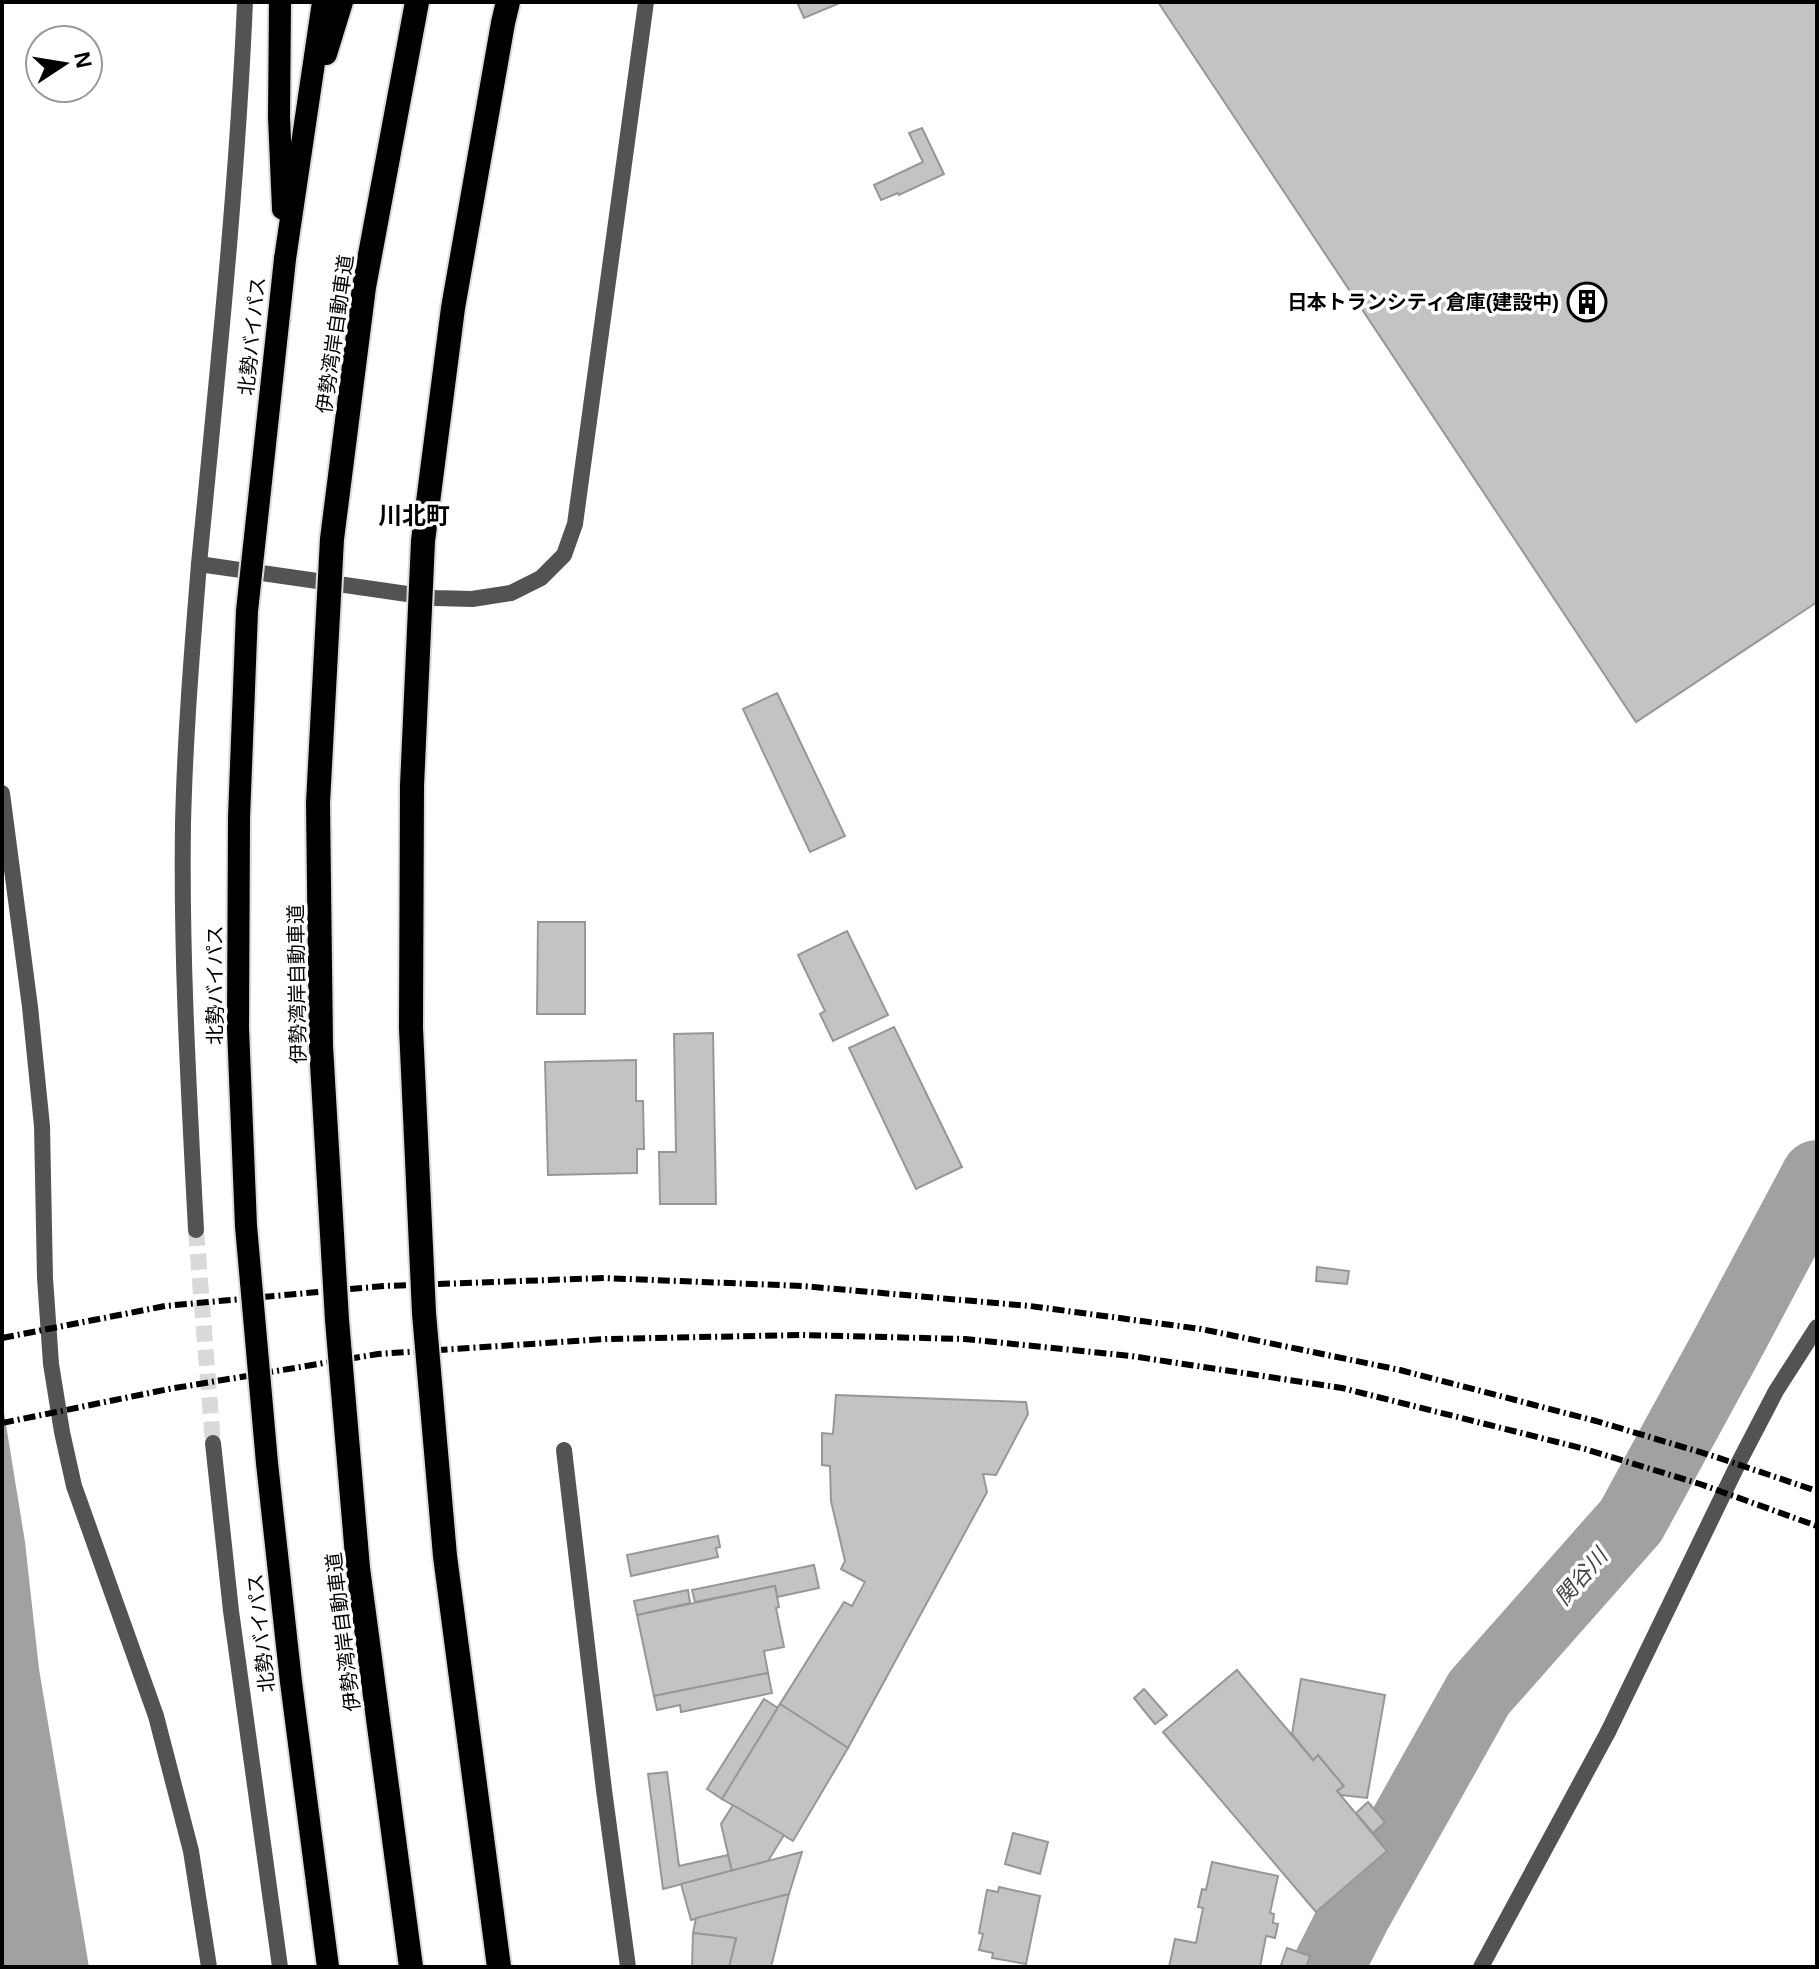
<svg xmlns="http://www.w3.org/2000/svg" width="1819" height="1969" font-family="Helvetica,'Noto Sans JP',sans-serif">
  <style>
    .water { fill: #a1a1a1 }
    .lines { fill: none; stroke-linecap: round; stroke-linejoin: round }
    .river { stroke: #a1a1a1; stroke-width: 72 }
    .building { fill: #c3c3c3; stroke: #979797; stroke-width: 2 }
    .tertiary-tunnel { stroke: #d9d9d9; stroke-width: 16; stroke-dasharray: 16 8; stroke-linecap: butt }
    .trunk-casing { stroke: #dbdbdb; stroke-width: 26 }
    .minor { stroke: #535353; stroke-width: 16 }
    .tertiary { stroke: #535353; stroke-width: 16 }
    .trunk { stroke: #000; stroke-width: 22 }
    .rail { stroke: #000; stroke-width: 6; stroke-dasharray: 12 4 2 4; stroke-linecap: butt }
    .trunk-bridge-casing { stroke: #dbdbdb; stroke-width: 26; stroke-linecap: butt }
    .motorway-bridge-casing { stroke: #dbdbdb; stroke-width: 28; stroke-linecap: butt }
    .trunk-bridge { stroke: #000; stroke-width: 22 }
    .motorway-bridge { stroke: #000; stroke-width: 24 }
    .labels { text-anchor: middle; dominant-baseline: central; stroke-width: 7; stroke-linejoin: round; paint-order: stroke }
    .poi-label { font-size: 20px; font-weight: bold; fill: #000; stroke: #fff; text-anchor: end }
    .street-label { font-size: 20px; fill: #000; stroke: #fff }
    .water-label { font-size: 22px; font-style: italic; fill: #424242; stroke: #fff }
    .quarter-label { font-size: 24px; font-weight: bold; fill: #000; stroke: #fff }
  </style>
  <rect width="100%" height="100%" fill="#fff"/>
  <path class="water" d="M2,1400l23,142 14,127 50,298h-87z"/>
  <g class="lines">
    <path class="river" d="M1328,1967l27,-53 124,-221 152,-172 95,-174 91,-171"/>
  </g>
  <g class="building">
    <path d="M797,2h45l-38,16z"/>
    <path d="M1158,2h659v600l-181,120z"/>
    <path d="M922,128l22,46 -45,21 -1,-2 -17,7 -7,-15 49,-23 -14,-29z"/>
    <path d="M777,693l68,143 -35,16 -67,-143z"/>
    <path d="M538,922h47v92h-48z"/>
    <path d="M847,931l41,84 -55,26 -13,-27 5,-3 -27,-56z"/>
    <path d="M894,1027l68,140 -46,22 -67,-141z"/>
    <path d="M713,1033l3,171h-56l-1,-52h17l-2,-118z"/>
    <path d="M636,1060v41h7l1,48h-7v24l-89,2 -3,-113z"/>
    <path d="M1317,1267l32,4 -2,13 -31,-3z"/>
    <path d="M836,1395l190,7 2,12 -32,61 -13,-1 4,18 -139,256 -68,-44 64,-102 8,4 13,-24 -24,-13 4,-8 -14,-60 -1,-35 -8,-1v-32l11,1z"/>
    <path d="M718,1536l2,11 -4,1 2,9 -87,19 -4,-21z"/>
    <path d="M814,1565l5,23 -42,9 -2,-11 -80,16 -3,-12z"/>
    <path d="M775,1586l4,21 -3,1 8,39 -20,4 4,22 -114,23 -17,-81z"/>
    <path d="M688,1590l2,13 -53,12 -3,-14z"/>
    <path d="M1237,1670l76,90 5,-5 26,31 -7,5 50,60 -71,61 -153,-180z"/>
    <path d="M768,1673l4,20 -91,19 -1,-7 -23,5 -3,-14z"/>
    <path d="M1301,1679l84,16 -18,103 -26,-3 -4,-4 7,-5 -26,-31 -5,5 -21,-26z"/>
    <path d="M1144,1689l23,26 -12,9 -21,-26z"/>
    <path d="M764,1699l14,9 -56,91 -15,-10z"/>
    <path d="M780,1704l68,44 -55,93 -71,-42z"/>
    <path d="M667,1772l12,94 49,-11 4,16 -69,18 -15,-115z"/>
    <path d="M1368,1802l17,20 -12,11 -17,-20z"/>
    <path d="M733,1805l51,30 -16,26 -36,10 -11,-47z"/>
    <path d="M1013,1833l35,9 -8,32 -35,-10z"/>
    <path d="M802,1852l-13,42 -98,26 -10,-36z"/>
    <path d="M1212,1862l66,14 -8,37 4,1 -1,9 5,1 -3,14 -9,-2 -6,31h-91l6,-28 21,4 7,-35 -5,-1 4,-18 4,1z"/>
    <path d="M999,1887l41,9 -14,68 -34,-6 1,-5 -14,-3 4,-16 -4,-1 8,-43 11,2z"/>
    <path d="M789,1894l-18,73h-42l7,-29 -43,-5 3,-15z"/>
    <path d="M693,1933l43,5 -7,29h-37z"/>
    <path d="M1287,1948l23,8 -4,11h-19l-6,-2z"/>
  </g>
  <g class="lines">
    <path class="tertiary-tunnel" d="M196,1230l17,213"/>
    <g class="trunk-casing">
      <g id="trunk">
        <path d="M280,2l-1,115 4,92"/>
        <path d="M326,54l16,-52"/>
        <path d="M285,259l38,-257"/>
      </g>
    </g>
    <g class="minor">
      <path d="M199,564c18,-187 38,-374 46,-562"/>
      <path d="M2,793l28,214 12,119 3,152 6,86 11,68 12,54 82,230 35,135 18,116"/>
      <path d="M564,1450l40,340 24,177"/>
      <path d="M1608,1732l130,-268 38,-73 41,-64"/>
    </g>
    <g class="tertiary">
      <path d="M196,1230c-7,-136 -15,-271 -13,-406 2,-87 9,-174 16,-260l236,34 37,1 39,-6 30,-15 23,-23 11,-31 71,-522"/>
      <path d="M213,1443l18,168 49,356"/>
      <path d="M1481,1967l127,-235"/>
    </g>
    <use href="#trunk" class="trunk"/>
    <g class="rail">
      <path d="M2,1338l163,-32 219,-20 220,-8 198,8 228,20 171,23 199,41 196,51 117,35 104,35"/>
      <path d="M2,1423l167,-34 209,-35 228,-15 196,-4 163,4 166,17 211,32 243,61 115,35 117,42"/>
    </g>
    <g class="trunk-bridge-casing">
      <path id="trunk-bridge" d="M285,259l-38,352 -8,207 -1,210 8,198 21,237 24,219 37,285"/>
    </g>
    <g class="motorway-bridge-casing">
      <g id="motorway-bridge">
        <path d="M411,1967l-53,-399 -21,-248 -16,-274 -3,-243 14,-264 32,-252 53,-285"/>
        <path d="M499,1967l-54,-411 -21,-243 -13,-285 1,-242 11,-245 30,-233 50,-285 5,-21"/>
      </g>
    </g>
    <use href="#trunk-bridge" class="trunk-bridge"/>
    <use href="#motorway-bridge" class="motorway-bridge"/>
  </g>
  <defs>
    <g id="building-ring" transform="scale(2)"><circle r="9.5" fill="#fff" stroke="#000" stroke-width="1.5"/><path d="M-4-6H4V6H1V3H-1V6H-4ZM-2.5-4.3h1.7v1.8h-1.7ZM.8-4.3h1.7v1.8H.8ZM-2.5-1h1.7V.8h-1.7ZM.8-1h1.7V.8H.8Z" fill="#000"/></g>
  </defs>
  <g fill-rule="evenodd">
    <use href="#building-ring" x="1587" y="302"/>
  </g>
  <g class="labels">
    <g class="poi-label">
      <text x="1559" y="302">日本トランシティ倉庫(建設中)</text>
    </g>
    <g class="street-label">
      <text transform="translate(335 334) rotate(-82)">伊勢湾岸自動車道</text>
      <text transform="translate(252 336) rotate(-84)">北勢バイパス</text>
      <text transform="translate(297 984) rotate(-91)">伊勢湾岸自動車道</text>
      <text transform="translate(215 985) rotate(-90)">北勢バイパス</text>
      <text transform="translate(343 1632) rotate(-97)">伊勢湾岸自動車道</text>
      <text transform="translate(261 1633) rotate(-96)">北勢バイパス</text>
    </g>
    <g class="water-label">
      <text transform="translate(1581 1577) rotate(-49)">関谷川</text>
    </g>
    <g class="quarter-label">
      <text x="414" y="515">川北町</text>
    </g>
  </g>
  <rect width="1819" height="1969" fill="none" stroke="#000000" stroke-width="8"/>
  <g transform="translate(64 64) rotate(78)"><circle r="38" fill="#ffffff" stroke="#999999" stroke-width="2"/>
  <path d="M0-6L14 30L0 20L-14 30Z" fill="#000000"/>
  <text y="-12" font-size="22" font-weight="bold" text-anchor="middle" fill="#000000">N</text>
  </g>
</svg>
